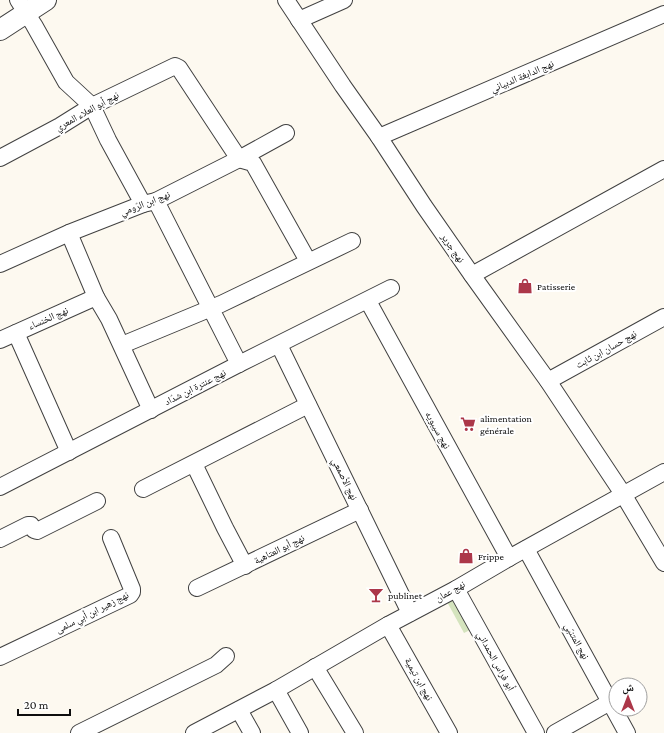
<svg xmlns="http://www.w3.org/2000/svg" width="664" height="733" font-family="'Crimson Pro','Noto Naskh Arabic',serif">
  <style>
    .green { fill: #d5e4be }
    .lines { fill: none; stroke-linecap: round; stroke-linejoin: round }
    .minor-casing { stroke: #414141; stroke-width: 18 }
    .tertiary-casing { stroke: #414141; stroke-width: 22 }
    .minor { stroke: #fff; stroke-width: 16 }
    .tertiary { stroke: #fff; stroke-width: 20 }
    .labels { text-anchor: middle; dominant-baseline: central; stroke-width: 4; stroke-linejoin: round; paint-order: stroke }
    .street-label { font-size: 10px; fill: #0e0e0e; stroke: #fff }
    .poi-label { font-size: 10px; fill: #0e0e0e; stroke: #fff; text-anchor: start }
  </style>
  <rect width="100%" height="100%" fill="#fdf9f0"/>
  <path class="green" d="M456,595l18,33 -10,5 -18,-33z"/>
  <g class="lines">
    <g class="minor-casing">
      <g id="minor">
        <path d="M18,0l16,25 32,57 26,24 16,34 35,64"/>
        <path d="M286,0l57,86 36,51 45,69 48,69 76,106 75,113 41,69"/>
        <path d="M299,20l45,-20"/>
        <path d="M379,137l285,-123"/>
        <path d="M0,158l60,-32 32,-20 83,-40 4,2 60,91 14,4 55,98"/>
        <path d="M156,201l83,163"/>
        <path d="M69,233l27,64 13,22 42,91"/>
        <path d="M0,264l69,-31 74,-29 13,-3 83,-42 47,-26"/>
        <path d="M472,275l192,-106"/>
        <path d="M368,301l141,257"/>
        <path d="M16,333l53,119"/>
        <path d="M0,340l96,-43"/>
        <path d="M122,345l99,-41 131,-63"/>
        <path d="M279,345l131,268"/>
        <path d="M548,381l116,-64"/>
        <path d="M194,464l31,64 20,38"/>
        <path d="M0,487l239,-123 152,-76"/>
        <path d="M143,489l165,-84"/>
        <path d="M0,539l28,-14h3l3,5 3,1 60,-30"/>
        <path d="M526,549l101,184"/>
        <path d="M197,588l163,-78"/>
        <path d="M456,589l80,144"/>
        <path d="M388,625l61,108"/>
        <path d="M0,657l130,-62 2,-3v-3l-21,-51"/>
        <path d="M315,667l40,66"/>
        <path d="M276,690l24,43"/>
        <path d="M239,710l13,23"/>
        <path d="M79,733l137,-68 10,-9"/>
        <path d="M194,733l82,-43 112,-65 68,-36 53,-31 155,-86"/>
        <path d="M555,733l55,-31"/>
      </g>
    </g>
    <g class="tertiary-casing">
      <path id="tertiary" d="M0,30l46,-30"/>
    </g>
    <use href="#minor" class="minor"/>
    <use href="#tertiary" class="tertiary"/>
  </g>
  <defs>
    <g id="shop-bare" transform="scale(1.2)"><path d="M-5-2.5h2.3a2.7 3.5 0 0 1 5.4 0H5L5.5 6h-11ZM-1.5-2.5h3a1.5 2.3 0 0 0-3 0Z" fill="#ac3749" stroke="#fff" stroke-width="2.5" paint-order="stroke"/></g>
    <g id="supermarket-bare" transform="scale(1.2)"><path d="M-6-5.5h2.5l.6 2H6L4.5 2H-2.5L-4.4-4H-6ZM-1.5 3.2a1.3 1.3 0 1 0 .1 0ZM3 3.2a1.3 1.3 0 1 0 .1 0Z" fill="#ac3749" stroke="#fff" stroke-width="2.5" paint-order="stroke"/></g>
    <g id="bar-bare" transform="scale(1.2)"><path d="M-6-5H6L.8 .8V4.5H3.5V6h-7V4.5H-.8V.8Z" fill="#ac3749" stroke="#fff" stroke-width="2.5" paint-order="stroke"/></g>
  </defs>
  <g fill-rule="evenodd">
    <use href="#shop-bare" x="525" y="286"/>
    <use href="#supermarket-bare" x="468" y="424"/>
    <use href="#shop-bare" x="466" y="556"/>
    <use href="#bar-bare" x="376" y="595"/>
  </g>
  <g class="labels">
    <g class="street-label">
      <text transform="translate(522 76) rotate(-23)">نهج الدابغة الدبياني</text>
      <text transform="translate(87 111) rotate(-29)">نهج أبو العلاء المعري</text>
      <text transform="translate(145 203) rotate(-21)">نهج ابن الرّومي</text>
      <text transform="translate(453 248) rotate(55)">نهج جرير</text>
      <text transform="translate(48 318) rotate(-24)">نهج الخنساء</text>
      <text transform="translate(606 349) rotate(-29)">نهج حسان ابن ثابت</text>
      <text transform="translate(195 387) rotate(-27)">نهج عنترة ابن شدّاد</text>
      <text transform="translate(438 430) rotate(61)">نهج سيبويه</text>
      <text transform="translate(345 479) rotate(64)">نهج الأصمعي</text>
      <text transform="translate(279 549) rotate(-26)">نهج أبو العتاهية</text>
      <text transform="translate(450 591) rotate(-29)">نهج عمان</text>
      <text transform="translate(92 612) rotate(-27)">نهج زهير ابن أبي سلمى</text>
      <text transform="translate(577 641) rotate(61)">نهج المتنبّي</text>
      <text transform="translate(496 661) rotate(61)">أبو فراس الحمداني</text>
      <text transform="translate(419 679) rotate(61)">نهج ابن تيمية</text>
    </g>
    <g class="poi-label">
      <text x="537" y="286">Patisserie</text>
      <text x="480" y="418">alimentation<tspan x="480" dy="12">générale</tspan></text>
      <text x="478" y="556">Frippe</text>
      <text x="388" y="595">publinet</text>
    </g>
  </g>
  <g transform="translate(628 697)"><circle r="19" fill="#ffffff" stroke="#9f9f9f"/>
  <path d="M0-3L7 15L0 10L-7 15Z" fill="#ac3749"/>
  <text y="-6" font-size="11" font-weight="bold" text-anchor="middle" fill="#0e0e0e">ش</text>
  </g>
  <path d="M18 709v6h52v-6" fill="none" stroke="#0e0e0e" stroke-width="2"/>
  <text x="24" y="709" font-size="12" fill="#0e0e0e" stroke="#ffffff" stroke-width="3" paint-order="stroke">20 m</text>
</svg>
